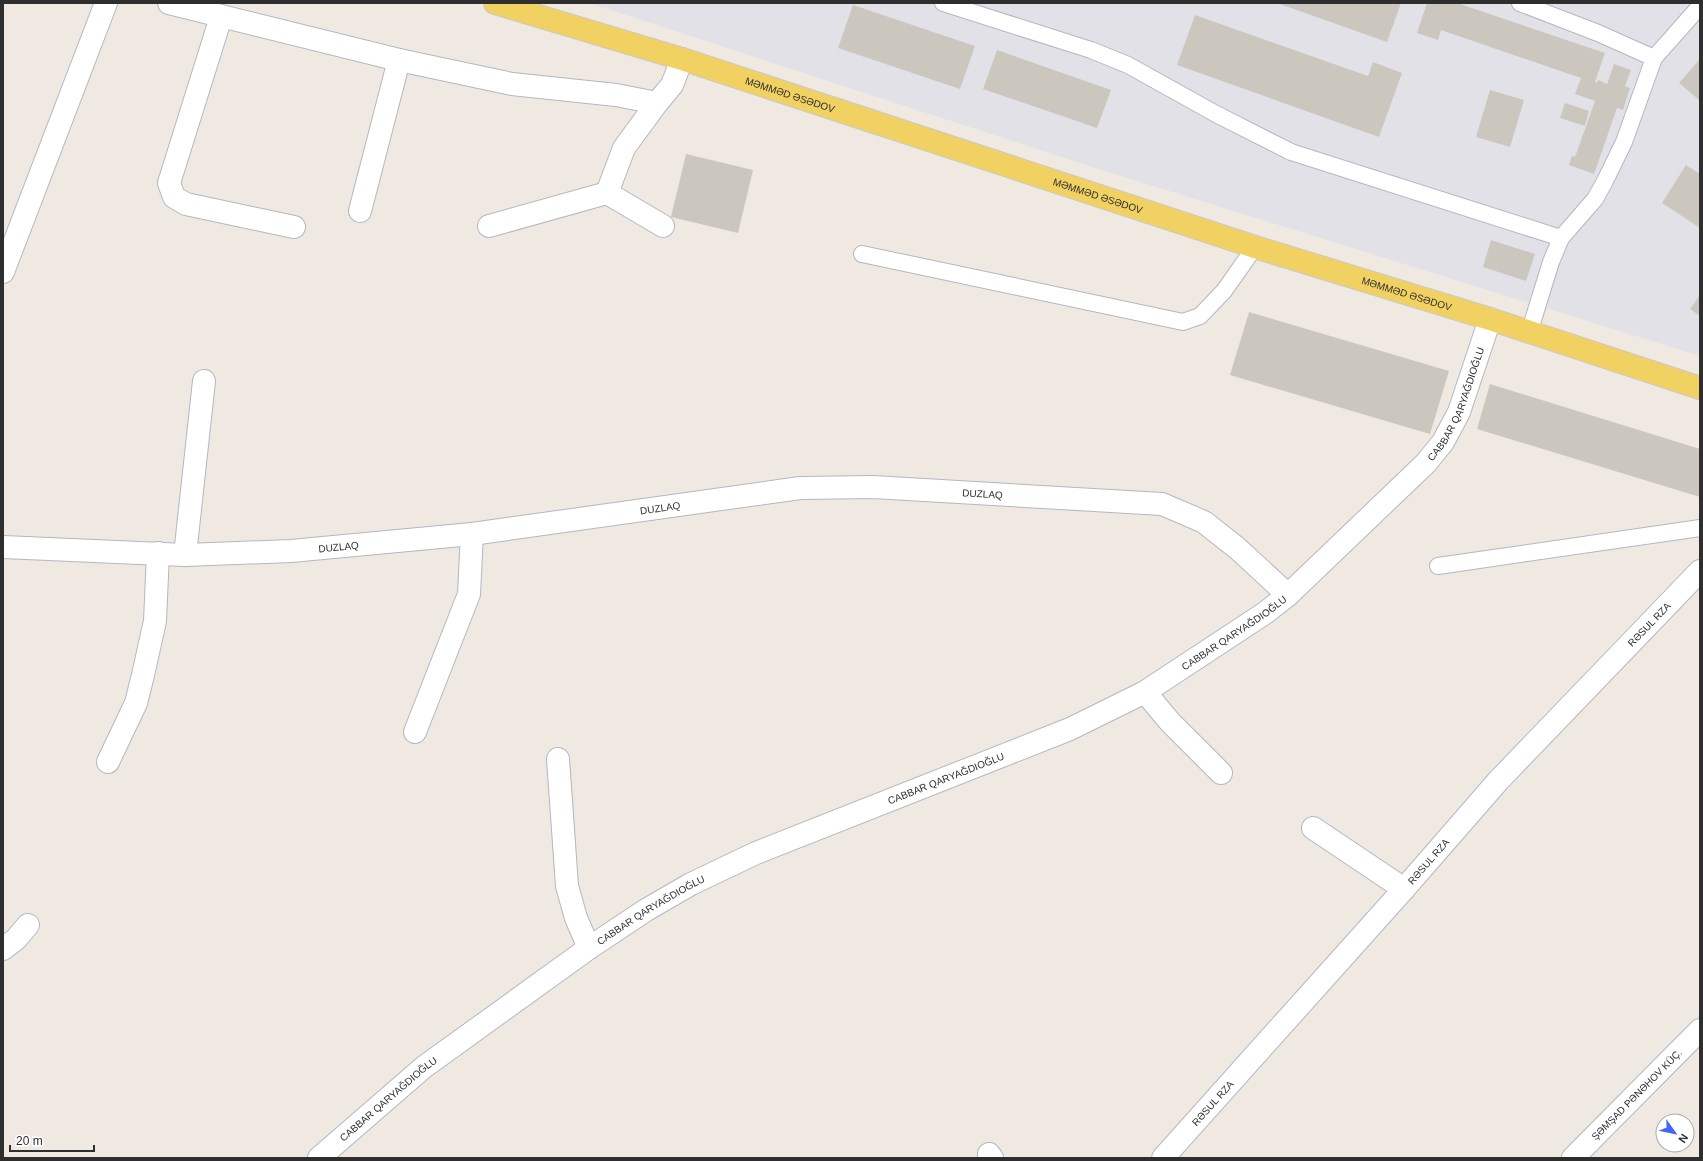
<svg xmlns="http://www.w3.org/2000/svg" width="1703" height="1161" font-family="Arial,sans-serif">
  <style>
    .industrial { fill: #e3e1e8 }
    .building { fill: #cbc7bf }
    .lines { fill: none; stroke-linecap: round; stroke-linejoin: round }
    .service-casing { stroke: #b4b7c1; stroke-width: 18 }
    .minor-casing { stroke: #b4b7c1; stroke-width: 24 }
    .primary-casing { stroke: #c9c9c9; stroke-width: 24 }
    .service { stroke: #fff; stroke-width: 16 }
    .minor { stroke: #fff; stroke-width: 22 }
    .primary { stroke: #f2d163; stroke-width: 22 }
    .labels { text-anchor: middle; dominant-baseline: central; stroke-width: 3; stroke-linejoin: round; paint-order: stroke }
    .street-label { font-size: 10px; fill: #2e2e2e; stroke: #fff }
  </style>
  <rect width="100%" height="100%" fill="#efe9e1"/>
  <path class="industrial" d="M589,3h1111v353l-611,-190z"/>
  <g class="building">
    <path d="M1277,3h124l-14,39z"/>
    <path d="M1427,3h30l148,50 -10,29 2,1 1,-3 9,4 7,-20 17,6 -6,16 5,2 -7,22 -6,-2 -23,66 -25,-9 3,-9 3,1 20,-56 -20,-7 6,-16 -140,-48 -3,10 -21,-7z"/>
    <path d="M853,5l122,41 -15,43 -122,-41z"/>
    <path d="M1195,15l173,61 5,-14 29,11 -23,64 -202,-72z"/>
    <path d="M997,50l114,40 -14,38 -114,-39z"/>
    <path d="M1700,59v39l-1,2 -20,-17z"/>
    <path d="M1490,90l34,10 -14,47 -34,-10z"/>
    <path d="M1565,103l24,8 -4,15 -25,-8z"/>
    <path d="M686,154l67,16 -15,63 -67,-16z"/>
    <path d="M1686,165l14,9v54l-38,-25z"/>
    <path d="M1491,240l44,14 -9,27 -43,-14z"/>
    <path d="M1700,295v21l-10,-7z"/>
    <path d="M1249,312l200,59 -19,63 -200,-59z"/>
    <path d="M1490,384l210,65v48l-223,-68z"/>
  </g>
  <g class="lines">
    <g class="service-casing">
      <g id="service">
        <path d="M943,3l148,47 37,15 88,49 75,38 270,86"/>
        <path d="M1520,3l78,30 56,25"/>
        <path d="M862,254l321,68 17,-6 24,-25 31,-44"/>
        <path d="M1529,333l22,-71 10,-24 34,-39 10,-18 19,-39 30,-84 46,-52"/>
        <path d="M1438,566l262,-38"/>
      </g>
    </g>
    <g class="minor-casing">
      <g id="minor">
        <path d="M169,3l230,57 113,24 104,11 41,8 15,-18 10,-26"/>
        <path d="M221,17l-52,166 5,14 12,7 108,23"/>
        <path d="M607,193l17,-45 33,-45"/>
        <path d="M360,211l39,-151"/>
        <path d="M489,226l118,-33 56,33"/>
        <path d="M3,272l103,-269"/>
        <path id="s1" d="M3,547l182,8 106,-4 181,-17 328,-46 73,-1 289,17 42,18 33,26 51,47"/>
        <path d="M185,555l19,-174"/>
        <path d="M1145,692l25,30 51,51"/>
        <path d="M415,732l54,-138 3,-60"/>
        <path d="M558,759l9,127 9,32 13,30"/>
        <path d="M108,762l28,-59 7,-28 12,-54 3,-68"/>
        <path d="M1313,828l91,61"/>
        <path d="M3,949l13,-10 12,-14"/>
        <path d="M989,1154l3,4"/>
        <path id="s2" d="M319,1158l105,-91 165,-119 57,-38 45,-26 65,-31 314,-124 75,-37 120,-79 23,-18 138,-132 17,-21 16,-30 31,-93"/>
        <path id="s3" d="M1163,1158l241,-269 94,-108 202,-210"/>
        <path id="s4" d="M1573,1158l127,-128"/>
      </g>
    </g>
    <g class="primary-casing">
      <g id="primary">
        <path id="s5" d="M495,3l187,56 573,188 235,72 210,69"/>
      </g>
    </g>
    <use href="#service" class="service"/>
    <use href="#minor" class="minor"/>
    <use href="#primary" class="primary"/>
  </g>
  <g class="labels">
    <g class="street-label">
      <text stroke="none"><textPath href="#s5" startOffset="309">MƏMMƏD ƏSƏDOV</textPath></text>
      <text stroke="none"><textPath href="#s5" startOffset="633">MƏMMƏD ƏSƏDOV</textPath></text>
      <text stroke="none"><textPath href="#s5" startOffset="957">MƏMMƏD ƏSƏDOV</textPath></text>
      <text stroke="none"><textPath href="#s2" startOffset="1387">CABBAR QARYAĞDIOĞLU</textPath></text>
      <text stroke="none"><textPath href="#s1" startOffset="984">DUZLAQ</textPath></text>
      <text stroke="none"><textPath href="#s1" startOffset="660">DUZLAQ</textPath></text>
      <text stroke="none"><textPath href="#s1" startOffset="336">DUZLAQ</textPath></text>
      <text stroke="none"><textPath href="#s3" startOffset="722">RƏSUL RZA</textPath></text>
      <text stroke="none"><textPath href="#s2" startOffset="1063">CABBAR QARYAĞDIOĞLU</textPath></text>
      <text stroke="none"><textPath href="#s2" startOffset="739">CABBAR QARYAĞDIOĞLU</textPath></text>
      <text stroke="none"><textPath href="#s3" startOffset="398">RƏSUL RZA</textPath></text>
      <text stroke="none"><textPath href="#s2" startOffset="415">CABBAR QARYAĞDIOĞLU</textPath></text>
      <text stroke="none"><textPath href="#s4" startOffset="90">ŞƏMŞAD PƏNƏHOV KÜÇ.</textPath></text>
      <text stroke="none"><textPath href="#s2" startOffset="91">CABBAR QARYAĞDIOĞLU</textPath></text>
      <text stroke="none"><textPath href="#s3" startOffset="74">RƏSUL RZA</textPath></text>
    </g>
  </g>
  <rect width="1703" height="1161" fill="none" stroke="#2e2e2e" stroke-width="8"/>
  <g transform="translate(1675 1133) rotate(123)"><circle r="19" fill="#ffffff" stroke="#ababab"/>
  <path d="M0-3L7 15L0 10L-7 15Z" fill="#4264fb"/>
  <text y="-6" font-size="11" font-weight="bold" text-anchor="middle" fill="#2e2e2e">N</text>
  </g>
  <path d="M10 1145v6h84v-6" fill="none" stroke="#2e2e2e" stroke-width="2"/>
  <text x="16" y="1145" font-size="12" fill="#2e2e2e" stroke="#ffffff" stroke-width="3" paint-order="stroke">20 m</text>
</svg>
